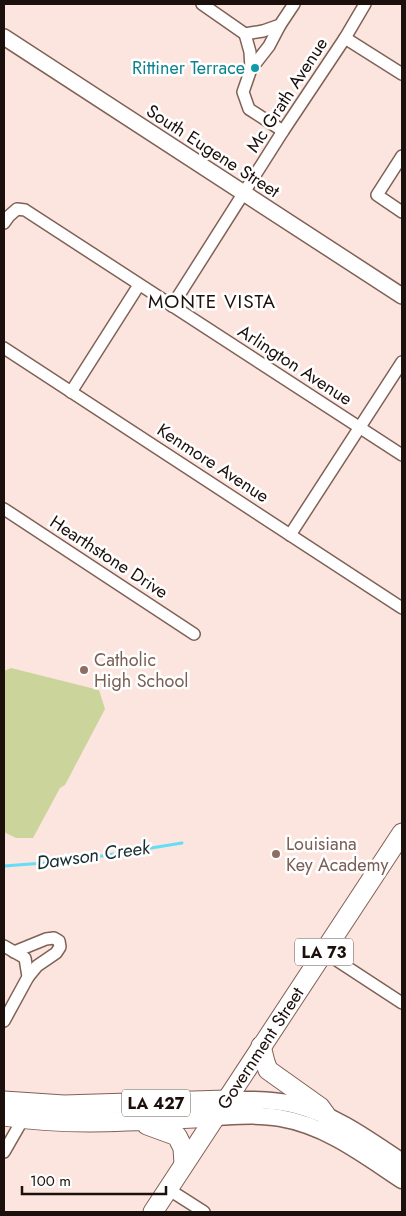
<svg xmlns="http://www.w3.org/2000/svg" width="406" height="1216" font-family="Jost,sans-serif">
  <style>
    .pitch { fill: #cbd49b }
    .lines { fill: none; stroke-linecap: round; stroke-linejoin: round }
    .stream { stroke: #64def7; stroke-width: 3 }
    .minor-casing { stroke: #806156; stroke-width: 14 }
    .tertiary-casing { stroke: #806156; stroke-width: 18 }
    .secondary-casing { stroke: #806156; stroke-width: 19 }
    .primary-casing { stroke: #806156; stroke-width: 21 }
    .minor { stroke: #fff; stroke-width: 11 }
    .tertiary { stroke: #fff; stroke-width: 15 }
    .secondary { stroke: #fff; stroke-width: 16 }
    .primary { stroke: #fff; stroke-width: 19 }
    .culture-dot { fill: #0f9aa8; stroke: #fff; stroke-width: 2 }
    .education-dot { fill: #8d6e63; stroke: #fff; stroke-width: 2 }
    .labels { text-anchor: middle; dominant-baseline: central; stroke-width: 5; stroke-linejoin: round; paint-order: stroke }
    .shield { fill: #fff; stroke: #605855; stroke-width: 1 }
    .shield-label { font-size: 16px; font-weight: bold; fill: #1c100c }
    .culture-label { font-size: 18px; fill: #0d838f; stroke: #fff; text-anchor: end }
    .street-label { font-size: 18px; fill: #1c100c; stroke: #fff }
    .education-label { font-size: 18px; fill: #785e54; stroke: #fff; text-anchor: start }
    .neighbourhood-label { font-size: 19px; letter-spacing: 1px; fill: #1c100c; stroke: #fff }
    .water-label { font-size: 19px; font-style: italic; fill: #182d32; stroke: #fff }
  </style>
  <rect width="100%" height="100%" fill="#fce5de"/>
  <path class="pitch" d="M11,668l88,22 6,19 -40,76 -5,3 -27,50h-17l-12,-6v-161z"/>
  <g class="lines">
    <path class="stream" d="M4,866l67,-5 111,-18"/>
    <g class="minor-casing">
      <g id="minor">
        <path d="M202,4l43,30 18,-3 17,-6 14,-21"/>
        <path d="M245,34l5,18 1,17 -8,23 6,17 34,22"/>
        <path d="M345,38l57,36"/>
        <path d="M251,69l18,-23 11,-21"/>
        <path d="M402,156l-25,39 25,17"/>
        <path d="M4,223l5,-7 8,-7 8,1 377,245"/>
        <path d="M172,306l111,-175 62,-93 20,-34"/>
        <path d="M4,348l398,260"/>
        <path d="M71,392l68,-107"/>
        <path d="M4,509l190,125"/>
        <path d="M290,535l112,-173"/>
        <path d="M4,946l21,12 3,19 -24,44"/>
        <path d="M14,952l32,-13 8,-1 5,3 1,6 -4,6 -19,13 -9,11"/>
        <path d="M324,952l78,51"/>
        <path d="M4,1152l19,-33"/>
        <path d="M168,1189l36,23"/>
      </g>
    </g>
    <g class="tertiary-casing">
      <path id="tertiary" d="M4,37l398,259"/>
    </g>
    <g class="secondary-casing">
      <g id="secondary">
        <path d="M226,1100c24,0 47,-1 70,5 39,10 73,35 106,57"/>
        <path d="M215,1117c22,-1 44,-3 65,1 47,8 84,37 122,62"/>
      </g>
    </g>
    <g class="primary-casing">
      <g id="primary">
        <path d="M261,1046l4,16 3,8 52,37 8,11"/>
        <path d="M4,1101l60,4 162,-5"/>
        <path d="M4,1116c70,11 141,4 211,1"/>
        <path d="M147,1125l30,11 6,12 1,16"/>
        <path id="s1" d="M153,1212l249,-379"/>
      </g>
    </g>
    <use href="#minor" class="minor"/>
    <use href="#tertiary" class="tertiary"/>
    <use href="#secondary" class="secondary"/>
    <use href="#primary" class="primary"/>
  </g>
  <circle class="culture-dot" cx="255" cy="68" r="5"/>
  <g class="education-dot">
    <circle cx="84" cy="670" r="5"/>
    <circle cx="276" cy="854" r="5"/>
  </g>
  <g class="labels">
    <g class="shield">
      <rect x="295" y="938.5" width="58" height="27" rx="4"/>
      <rect x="122" y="1089.5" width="68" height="27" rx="4"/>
    </g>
    <g class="shield-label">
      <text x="324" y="952">LA 73</text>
      <text x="156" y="1103">LA 427</text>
    </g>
    <g class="culture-label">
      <text x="245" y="68">Rittiner Terrace</text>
    </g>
    <g class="street-label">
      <text transform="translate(287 95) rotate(-57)">Mc Grath Avenue</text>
      <text transform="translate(213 151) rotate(33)">South Eugene Street</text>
      <text transform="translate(295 365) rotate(33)">Arlington Avenue</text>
      <text transform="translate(213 463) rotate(33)">Kenmore Avenue</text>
      <text transform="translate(109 557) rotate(33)">Hearthstone Drive</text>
      <text stroke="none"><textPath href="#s1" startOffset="196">Government Street</textPath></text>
    </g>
    <g class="education-label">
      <text x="94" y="660">Catholic<tspan x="94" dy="21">High School</tspan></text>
      <text x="286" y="844">Louisiana<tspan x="286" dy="21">Key Academy</tspan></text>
    </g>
    <g class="neighbourhood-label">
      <text x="212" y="301">MONTE VISTA</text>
    </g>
    <g class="water-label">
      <text transform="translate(93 855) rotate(-8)">Dawson Creek</text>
    </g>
  </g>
  <rect width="406" height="1216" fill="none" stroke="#1c100c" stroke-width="10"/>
  <path d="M22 1186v8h144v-8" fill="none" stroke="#1c100c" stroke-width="2.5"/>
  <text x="30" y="1186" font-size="15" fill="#1c100c" stroke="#ffffff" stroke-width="4" paint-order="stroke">100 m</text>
</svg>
